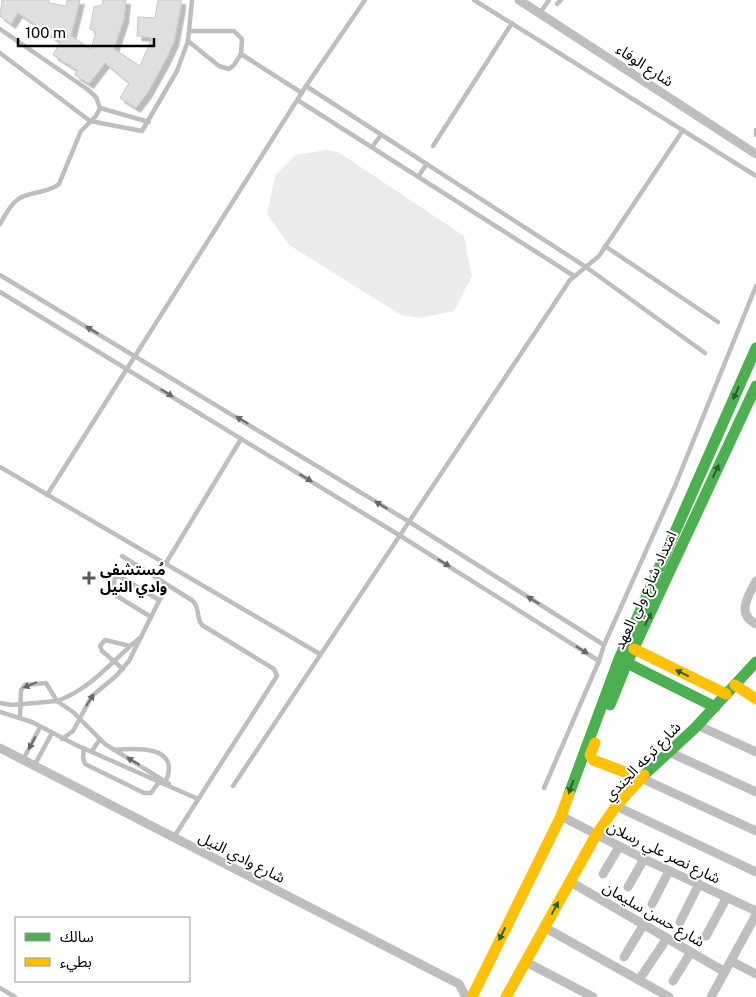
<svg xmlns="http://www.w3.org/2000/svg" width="756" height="997" font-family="'Public Sans','Noto Sans Arabic',sans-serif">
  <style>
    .green { fill: #ececec }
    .building { fill: #dfdfdf; stroke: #c7c7c7; filter: url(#shadow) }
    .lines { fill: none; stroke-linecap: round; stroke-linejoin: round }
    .lane { stroke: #bebebe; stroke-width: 4.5 }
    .street { stroke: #bebebe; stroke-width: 9 }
    .fast { stroke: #4caf50; stroke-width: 11 }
    .slow { stroke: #ffc107; stroke-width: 11 }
    .oneway { fill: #686868 }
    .oneway2 { fill: #2a602c }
    .poi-dot { fill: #595959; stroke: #fff; stroke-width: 2 }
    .labels { text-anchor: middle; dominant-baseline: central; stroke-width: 4; stroke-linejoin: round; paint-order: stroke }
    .street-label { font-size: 15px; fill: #000; stroke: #fff }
    .poi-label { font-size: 15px; font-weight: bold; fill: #000; stroke: #fff; text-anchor: start }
  </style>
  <defs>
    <filter id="shadow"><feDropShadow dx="4.5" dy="4.5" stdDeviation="0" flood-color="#0004"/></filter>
  </defs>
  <rect width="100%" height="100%" fill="#fff"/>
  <path class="green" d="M326,150l12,2 126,84 8,40 -18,35 -35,7 -18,-3 -112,-70 -22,-31 8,-38 21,-21z"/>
  <path class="building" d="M2,0h47v3l17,3 1,-6h13l-9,36 20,13 5,-17 -6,-3 4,-22 8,-2 1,-5h23l-2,19 -10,30 26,17 12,-28 -15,-2 1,-19 17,1 3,-18h23v6l-7,36 -8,17 -18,33 -12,16 -16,-10 9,-15 -24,-20 -16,21 -14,-9 2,-5 -24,-15 7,-13 -42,-29 -7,11 -11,-8z"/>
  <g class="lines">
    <g class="lane">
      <path d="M474,0l282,176"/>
      <path d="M557,4l4,-4"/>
      <path d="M540,13l9,-13"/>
      <path d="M0,29l87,60 9,8 4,11 -4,8 -15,15 -22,53c-12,10 -31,7 -42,16 -8,6 -12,16 -17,24"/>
      <path d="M190,31h44l8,8 -1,15"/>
      <path d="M188,41l31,25 10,3 5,-4 7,-11 61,39"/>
      <path d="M0,53l90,68 52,10 35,-60 11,-30 4,-41"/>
      <path d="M306,86l280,181 119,86"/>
      <path d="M299,101l275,175"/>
      <path d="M100,108l49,14"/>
      <path d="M756,130v5"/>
      <path d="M433,146l79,-123"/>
      <path d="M372,147l9,-12"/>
      <path d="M418,177l8,-12"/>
      <path d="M605,246l113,76"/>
      <path d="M0,275l408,246 196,124"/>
      <path d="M0,292l399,243 200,126"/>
      <path d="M0,467l320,187"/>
      <path d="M47,495l259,-409 59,-86"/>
      <path d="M122,556l71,45c7,7 3,17 9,24l72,44 3,7 -103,161"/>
      <path d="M166,563l75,-124"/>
      <path d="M151,617l-39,-24 3,-15 4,-2 40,24"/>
      <path d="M123,669l-21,-18 -2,-5 5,-6 25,6"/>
      <path d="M0,703l12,2 45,-4 16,11 32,32 64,40"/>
      <path d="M0,712l32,10 44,23 122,54"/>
      <path d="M20,717l1,-27 4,-5 21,-2 11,18c36,-13 55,-41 84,-64"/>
      <path d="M62,739l11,-8 19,-35 24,-20 13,-15 38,-76"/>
      <path d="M84,748l-1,9 2,7 59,29h7l8,-11"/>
      <path d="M114,750c21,-2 67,-5 52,31"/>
      <path d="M92,751l8,-12"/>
      <path d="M23,760l17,-33"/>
      <path d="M34,766l18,-33"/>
      <path d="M233,786l337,-506 29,-24 84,-126"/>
      <path d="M544,788l55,-127 5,-16 71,-159 81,-200"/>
      <path d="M0,988l15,9"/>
    </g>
    <g class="street">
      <path d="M519,0l237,154"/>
      <path d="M756,581c-8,15 -20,33 0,43"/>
      <path d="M697,725l59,27"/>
      <path d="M0,748l459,236 7,13"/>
      <path d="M669,752l87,40"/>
      <path d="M641,778l115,53"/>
      <path d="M616,806l140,66"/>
      <path d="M561,816l83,43 112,52"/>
      <path d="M603,874l16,-27"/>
      <path d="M569,881l156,91"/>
      <path d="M628,887l16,-28"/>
      <path d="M652,904l17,-33"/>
      <path d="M680,922l19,-38"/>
      <path d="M544,927l125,70"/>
      <path d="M706,936l21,-39"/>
      <path d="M624,957l20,-33"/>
      <path d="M731,961l25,13"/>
      <path d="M526,962l67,35"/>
      <path d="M639,980l28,-42"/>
      <path d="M673,981l18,-29"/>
      <path d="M711,997l45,-82"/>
    </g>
    <g class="fast">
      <path d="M627,663l88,44"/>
      <path d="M610,705l17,-42 129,-277"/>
      <path d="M644,775l51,-47 61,-66"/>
      <path d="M569,794l50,-135 137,-311"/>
    </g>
    <g class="slow">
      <path d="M634,649l92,45"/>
      <path d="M735,685l21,14"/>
      <path d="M595,743l-5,12 3,5 48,18"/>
      <path d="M472,997l89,-181 8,-22"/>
      <path d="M506,997l90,-162 20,-29 28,-31"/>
    </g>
  </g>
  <defs><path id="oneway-solid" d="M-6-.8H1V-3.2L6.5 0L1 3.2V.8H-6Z" transform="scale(1.25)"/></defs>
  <g class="oneway">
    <use href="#oneway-solid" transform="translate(92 330) rotate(-149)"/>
    <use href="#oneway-solid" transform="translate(167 393) rotate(32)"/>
    <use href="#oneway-solid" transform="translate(242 420) rotate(-149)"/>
    <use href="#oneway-solid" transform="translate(306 478) rotate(31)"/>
    <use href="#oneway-solid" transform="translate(381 505) rotate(-149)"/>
    <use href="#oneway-solid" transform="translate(444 563) rotate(32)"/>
    <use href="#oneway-solid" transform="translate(533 600) rotate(-148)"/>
    <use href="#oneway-solid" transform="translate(582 650) rotate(32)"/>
    <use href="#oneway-solid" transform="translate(30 685) rotate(158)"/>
    <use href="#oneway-solid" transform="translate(90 700) rotate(-57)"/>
    <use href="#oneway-solid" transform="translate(32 743) rotate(118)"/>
    <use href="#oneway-solid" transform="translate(133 761) rotate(-149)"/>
  </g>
  <g class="oneway2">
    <use href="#oneway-solid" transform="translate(736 393) rotate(114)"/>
    <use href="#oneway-solid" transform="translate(716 471) rotate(-65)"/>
    <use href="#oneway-solid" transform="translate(648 619) rotate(-65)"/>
    <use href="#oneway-solid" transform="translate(682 673) rotate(-154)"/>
    <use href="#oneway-solid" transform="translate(571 787) rotate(110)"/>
    <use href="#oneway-solid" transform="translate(555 908) rotate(-62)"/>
    <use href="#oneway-solid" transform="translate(502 934) rotate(116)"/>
  </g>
  <path class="poi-dot" d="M86.5 570.5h5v5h5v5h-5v5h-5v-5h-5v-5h5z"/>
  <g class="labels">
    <g class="street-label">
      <text transform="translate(645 65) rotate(33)">شارع الوفاء</text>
      <text transform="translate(645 590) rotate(-65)">امتداد شارع ولي العهد</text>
      <text transform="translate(642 761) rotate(-46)">شارع ترعه الجندي</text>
      <text transform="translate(664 852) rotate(26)">شارع نصر علي رسلان</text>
      <text transform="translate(242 857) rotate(27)">شارع وادي النيل</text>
      <text transform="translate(654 914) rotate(30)">شارع حسن سليمان</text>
    </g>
    <g class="poi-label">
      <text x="100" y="569">مُستشفى<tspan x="100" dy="17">وادي النيل</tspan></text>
    </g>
  </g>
  <rect x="15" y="917" width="175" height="65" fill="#ffffff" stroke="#999999"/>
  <rect x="25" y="933" width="25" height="8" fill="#4caf50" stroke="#999999"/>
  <text x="60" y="942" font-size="15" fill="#000000">سالك</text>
  <rect x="25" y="958" width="25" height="8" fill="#ffc107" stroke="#999999"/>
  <text x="60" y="967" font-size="15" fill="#000000">بطيء</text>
  <path d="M18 38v8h136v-8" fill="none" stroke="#000000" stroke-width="2.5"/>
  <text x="25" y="38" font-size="15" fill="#000000" stroke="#ffffff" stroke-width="4" paint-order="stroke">100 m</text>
</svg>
